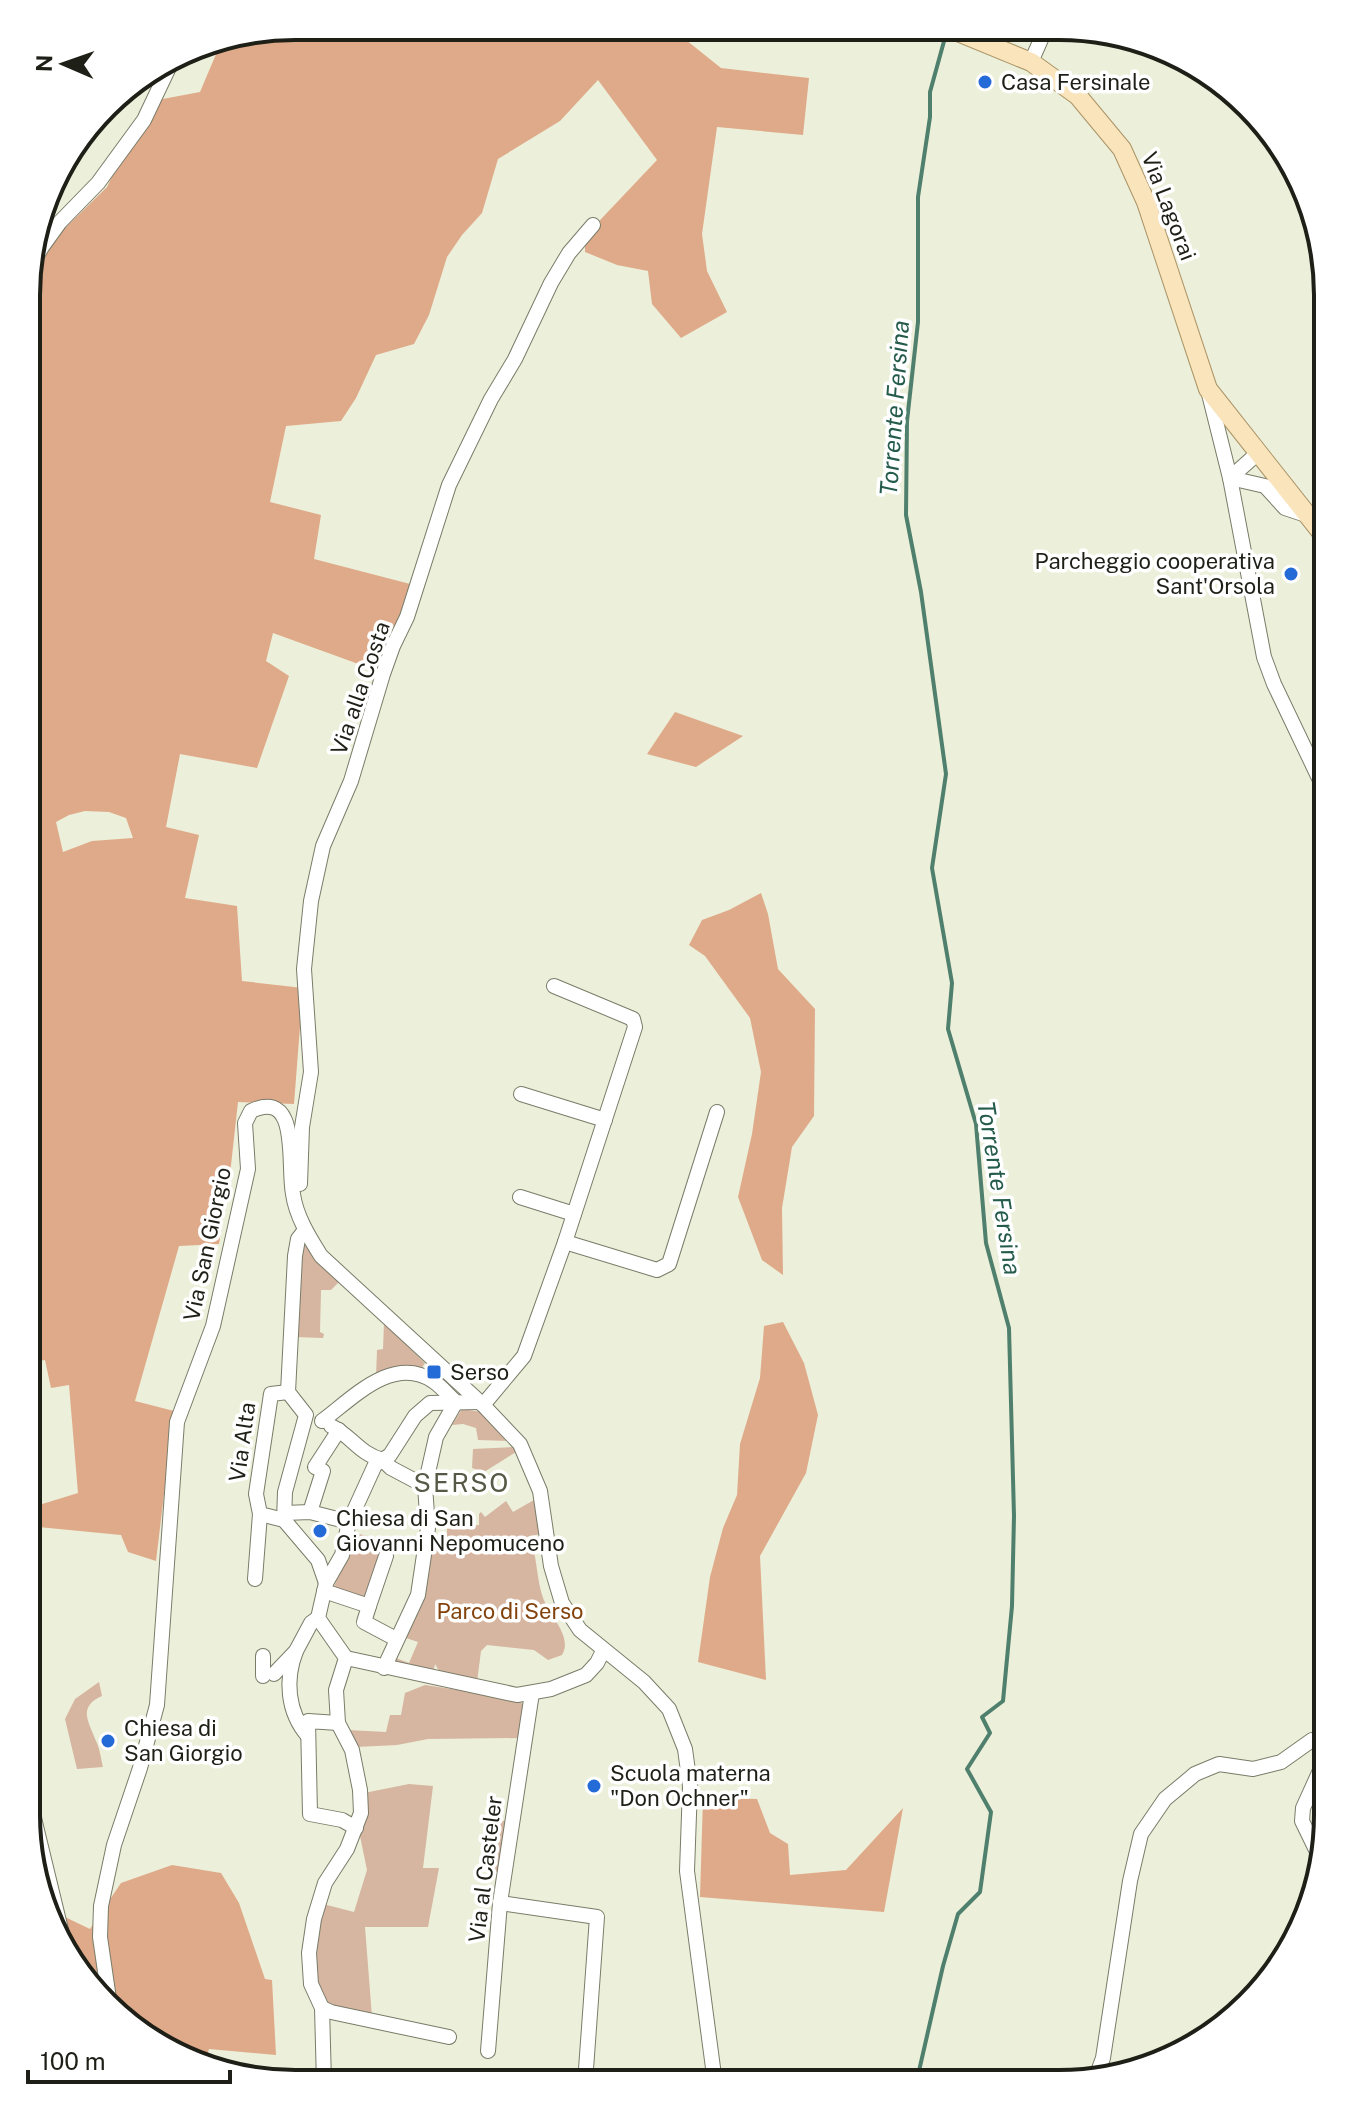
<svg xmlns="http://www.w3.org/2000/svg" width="1354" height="2110" font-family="'Public Sans',sans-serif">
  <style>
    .green { fill: #d6b5a1 }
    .forest { fill: #dfaa89; fill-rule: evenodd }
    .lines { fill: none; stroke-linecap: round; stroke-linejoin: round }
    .stream { stroke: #4f7f6d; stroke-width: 4 }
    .minor-casing { stroke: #7a7c69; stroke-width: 16 }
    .major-casing { stroke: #aa9366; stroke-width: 20 }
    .minor { stroke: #fff; stroke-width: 14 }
    .major { stroke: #f9e4bc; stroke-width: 18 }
    .poi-dot { fill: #246bd7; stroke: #fff; stroke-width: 3 }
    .labels { text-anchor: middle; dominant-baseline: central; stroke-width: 7; stroke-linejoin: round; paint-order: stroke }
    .poi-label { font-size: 22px; fill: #1e1f17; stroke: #fff; text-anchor: start }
    .street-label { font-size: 22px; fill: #1e1f17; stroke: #fff }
    .park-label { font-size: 22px; fill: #83420c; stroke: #fff }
    .water-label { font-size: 24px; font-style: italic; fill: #245b4b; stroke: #fff }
    .quarter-label { font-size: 26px; letter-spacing: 2px; fill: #575946; stroke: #fff }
    .rim { fill: none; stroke: #1e1f17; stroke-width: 4 }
  </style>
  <rect width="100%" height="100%" fill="#ecefd9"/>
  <g class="green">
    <path d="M301,1241l38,41 -8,8h-10l-1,42 4,2 -1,4 -29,-1z"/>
    <path d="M384,1323l41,40 -6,9 -43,5 1,-27 6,-1z"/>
    <path d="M462,1409l20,3 29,29 -33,-1 -2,-12 -13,-4 -11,1z"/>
    <path d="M513,1447l3,5 -32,20 -12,-4 1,-19z"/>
    <path d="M534,1500l6,34 -17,4 9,5c5,18 5,37 11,55 7,18 30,39 19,57l-14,5 -14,-10 -47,-5 -6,6 -4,31 -35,-6 -7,-12 -2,10 -37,-11 -3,-6 16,6 9,-21 -18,-6 31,-91 16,-2v-14l32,-4v-11l2,-2 4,5 21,-16 7,11z"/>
    <path d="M355,1533l33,8 -20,62 -36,-11z"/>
    <path d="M99,1682l3,14c-25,11 -13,26 -6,45 4,8 5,18 7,26l-26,2 -12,-50 10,-20z"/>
    <path d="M425,1685l93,14 6,7 -3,32 -93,1 -31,6 -41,2 -9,-17 39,2 4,-17h11l4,-22z"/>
    <path d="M409,1784l24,2 -10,82h16l-11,59h-63l7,90c-12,-2 -27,-3 -38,-7 -34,-15 -16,-78 -11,-106l31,8 13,-42 -8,-39 5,-38z"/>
    <path d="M487,1820l22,1 -9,51 -20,-2z"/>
  </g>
  <g class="forest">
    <path d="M295,26l399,1 -8,13 35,28 88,10 -6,57 -86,-8 -15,107 5,37 20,41 -46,26 -29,-34 -4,-33 -31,-6 -32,-13v-16l72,-76 -59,-80 -38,41 -62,38 -16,54 -20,22 -15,22 -18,58 -15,29 -38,11 -20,43 -15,23 -55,5 -16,76 51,13 -7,44 100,26 -39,85 -102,-37 -7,28 23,15 -32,92 -77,-14 -14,73 33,8 -14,63 52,8 5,75 61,7 -9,116 -56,-2 -9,81 -10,61 -40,2 -44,155 39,10 -18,150 -28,-9 -7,-17 -93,-9 -2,-17 52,-16 -9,-108 -18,3 -6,-28 -18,3 1,-1076 29,-51 50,-49 21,-43 24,-43 48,-9 22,-52zM85,811l24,1 17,6 7,20 -41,3 -29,11 -7,-30 13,-7z"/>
    <path d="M675,712l68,24 -47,31 -49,-13z"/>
    <path d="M761,893l7,21 10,55 37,40 -1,107 -22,31 -10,61 1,67 -21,-15 -24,-63 14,-63 9,-62 -11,-54 -45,-62 -16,-11 13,-25 27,-10z"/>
    <path d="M783,1322l21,41 14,52 -12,58 -46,83 6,124 -68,-18 12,-85 13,-49 14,-33 3,-51 20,-66 4,-52z"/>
    <path d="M703,1798l54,1 13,34 18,11 2,31 56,-5 57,-62 -19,104 -184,-15z"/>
    <path d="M172,1865l49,8 18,30 26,76 7,1 4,75 -67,-6 -3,10 -74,-30 -85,-111 -3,-11 46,22 31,-46z"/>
  </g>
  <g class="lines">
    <path class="stream" d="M916,2084l27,-118 15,-52 22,-22 11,-80 -24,-43 23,-36 -8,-16 21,-16 9,-95 2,-90 -5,-188 -23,-85 -10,-119 -28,-95 4,-46 -20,-115 14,-94 -25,-182 -15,-77 1,-94 11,-99v-125l12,-80v-25l16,-58"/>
    <g class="minor-casing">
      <g id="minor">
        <path d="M1031,62l15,-34"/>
        <path d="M28,271l14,-24 18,-25 38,-39 46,-63 29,-61"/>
        <path d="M1209,394l21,84 34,179 10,27 54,113"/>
        <path d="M1230,478l35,8 20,22 21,7"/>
        <path d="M1230,478l28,-25"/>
        <path d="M521,1094l84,26"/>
        <path d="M300,1184l2,-57 9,-55 -7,-103 7,-68 12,-55 28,-65 32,-107 10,-28 14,-29 42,-132 42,-86 24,-40 36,-76 18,-30 24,-28"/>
        <path d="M520,1197l54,17"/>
        <path d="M565,1242l92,28 12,-6 48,-152"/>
        <path d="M483,1405l41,-49 41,-114 70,-215 -2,-8 -79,-33"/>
        <path d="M322,1421c30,-22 71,-67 111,-40 8,5 16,15 23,21l-20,35 -11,49"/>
        <path d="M331,1426c21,10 28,28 52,34"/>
        <path d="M383,1460l8,8 34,18 3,42 -10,67 -34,73"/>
        <path d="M310,1512l13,-41 -8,-4 24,-37"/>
        <path d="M285,1513l25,-1 39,10"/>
        <path d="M284,1520l1,-28 21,-77 -18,-23 7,-136 3,-17 7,-9"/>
        <path d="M284,1520l-24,-6 -4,-20 15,-100 17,-2"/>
        <path d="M284,1520l34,40 8,23"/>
        <path d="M255,1579l5,-65"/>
        <path d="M324,1591l45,15 -5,16 32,17"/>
        <path d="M369,1606l17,-50"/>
        <path d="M296,1651c-11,28 -9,61 12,85"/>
        <path d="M346,1658l171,37 34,-6 35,-14 11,-12 6,-12"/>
        <path d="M274,1674l22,-23 15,-28 7,-5"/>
        <path d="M263,1676v-20"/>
        <path d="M338,1723l-30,-2 2,93 32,6 14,8"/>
        <path d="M26,1785l38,157"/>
        <path d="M1321,1860l-19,-39 1,-13 24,-53"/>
        <path d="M500,1903l97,14 -12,166"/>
        <path d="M109,1999l-9,-62 1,-31 13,-61 26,-77 17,-63 20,-283 36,-96 35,-157 -3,-46 6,-12c50,-23 36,54 42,83 3,22 16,43 28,62l162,149 37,39 20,47 11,75 11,37 18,27 64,52 25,27 16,40 5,37 -3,85 28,212"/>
        <path d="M322,2008l9,4 118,25"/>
        <path d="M488,2051l12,-148 32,-210"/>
        <path d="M1096,2077l7,-19 27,-177 11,-47 24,-35 30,-25 24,-10 34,5 28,-7 31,-22 15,4"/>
        <path d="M324,2082l-2,-74 -11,-24 -2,-31 5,-34 11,-36 22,-34 14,-36 -1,-23 -8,-40 -14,-27 -2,-33 10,-32 -28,-40 8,-35 16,-28 7,-33 26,-57 15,-10 25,-39 15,-13 49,-1"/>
      </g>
    </g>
    <g class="major-casing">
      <path id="major" d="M948,28l83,34 47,34 44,53 24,53 62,187 120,152"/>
    </g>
    <use href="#minor" class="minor"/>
    <use href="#major" class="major"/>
  </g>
  <g class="poi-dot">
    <circle cx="985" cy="82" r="8"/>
    <circle cx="1291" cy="574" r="8"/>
    <rect x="426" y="1364" width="16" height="16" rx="4"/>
    <circle cx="320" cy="1531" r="8"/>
    <circle cx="108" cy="1741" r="8"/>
    <circle cx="594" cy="1786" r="8"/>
  </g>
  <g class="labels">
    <g class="poi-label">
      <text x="1001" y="82">Casa Fersinale</text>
      <text x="1275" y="561" text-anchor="end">Parcheggio cooperativa<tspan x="1275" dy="25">Sant'Orsola</tspan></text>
      <text x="450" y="1372">Serso</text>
      <text x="336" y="1518">Chiesa di San<tspan x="336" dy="25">Giovanni Nepomuceno</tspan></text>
      <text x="124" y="1728">Chiesa di<tspan x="124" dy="25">San Giorgio</tspan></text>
      <text x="610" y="1773">Scuola materna<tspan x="610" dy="25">"Don Ochner"</tspan></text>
    </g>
    <g class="street-label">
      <text transform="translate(1169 206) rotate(69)">Via Lagorai</text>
      <text transform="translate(360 688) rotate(-71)">Via alla Costa</text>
      <text transform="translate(207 1244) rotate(-78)">Via San Giorgio</text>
      <text transform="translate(242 1442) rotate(-82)">Via Alta</text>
      <text transform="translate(485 1869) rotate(-83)">Via al Casteler</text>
    </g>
    <g class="park-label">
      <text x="510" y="1611">Parco di Serso</text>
    </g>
    <g class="water-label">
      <text transform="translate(894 408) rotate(-86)">Torrente Fersina</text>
      <text transform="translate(1000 1188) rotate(81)">Torrente Fersina</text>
    </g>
    <g class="quarter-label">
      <text x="462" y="1482">SERSO</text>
    </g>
  </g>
  <path d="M0 0H1354V2110H0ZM295 40H1059A255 255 0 0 1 1314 295V1815A255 255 0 0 1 1059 2070H295A255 255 0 0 1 40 1815V295A255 255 0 0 1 295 40Z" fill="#fff" fill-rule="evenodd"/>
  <path class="rim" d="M295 40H1059A255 255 0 0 1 1314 295V1815A255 255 0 0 1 1059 2070H295A255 255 0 0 1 40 1815V295A255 255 0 0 1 295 40Z"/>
  <g transform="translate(64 64) rotate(272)" stroke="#ffffff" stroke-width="6" paint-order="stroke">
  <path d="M0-6L14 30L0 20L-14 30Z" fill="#1e1f17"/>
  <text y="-12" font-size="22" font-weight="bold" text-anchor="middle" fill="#1e1f17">N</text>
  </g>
  <path d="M28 2070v12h202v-12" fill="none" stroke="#1e1f17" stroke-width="4"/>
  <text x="40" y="2070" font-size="24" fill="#1e1f17" stroke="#ffffff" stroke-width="6" paint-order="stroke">100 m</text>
</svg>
